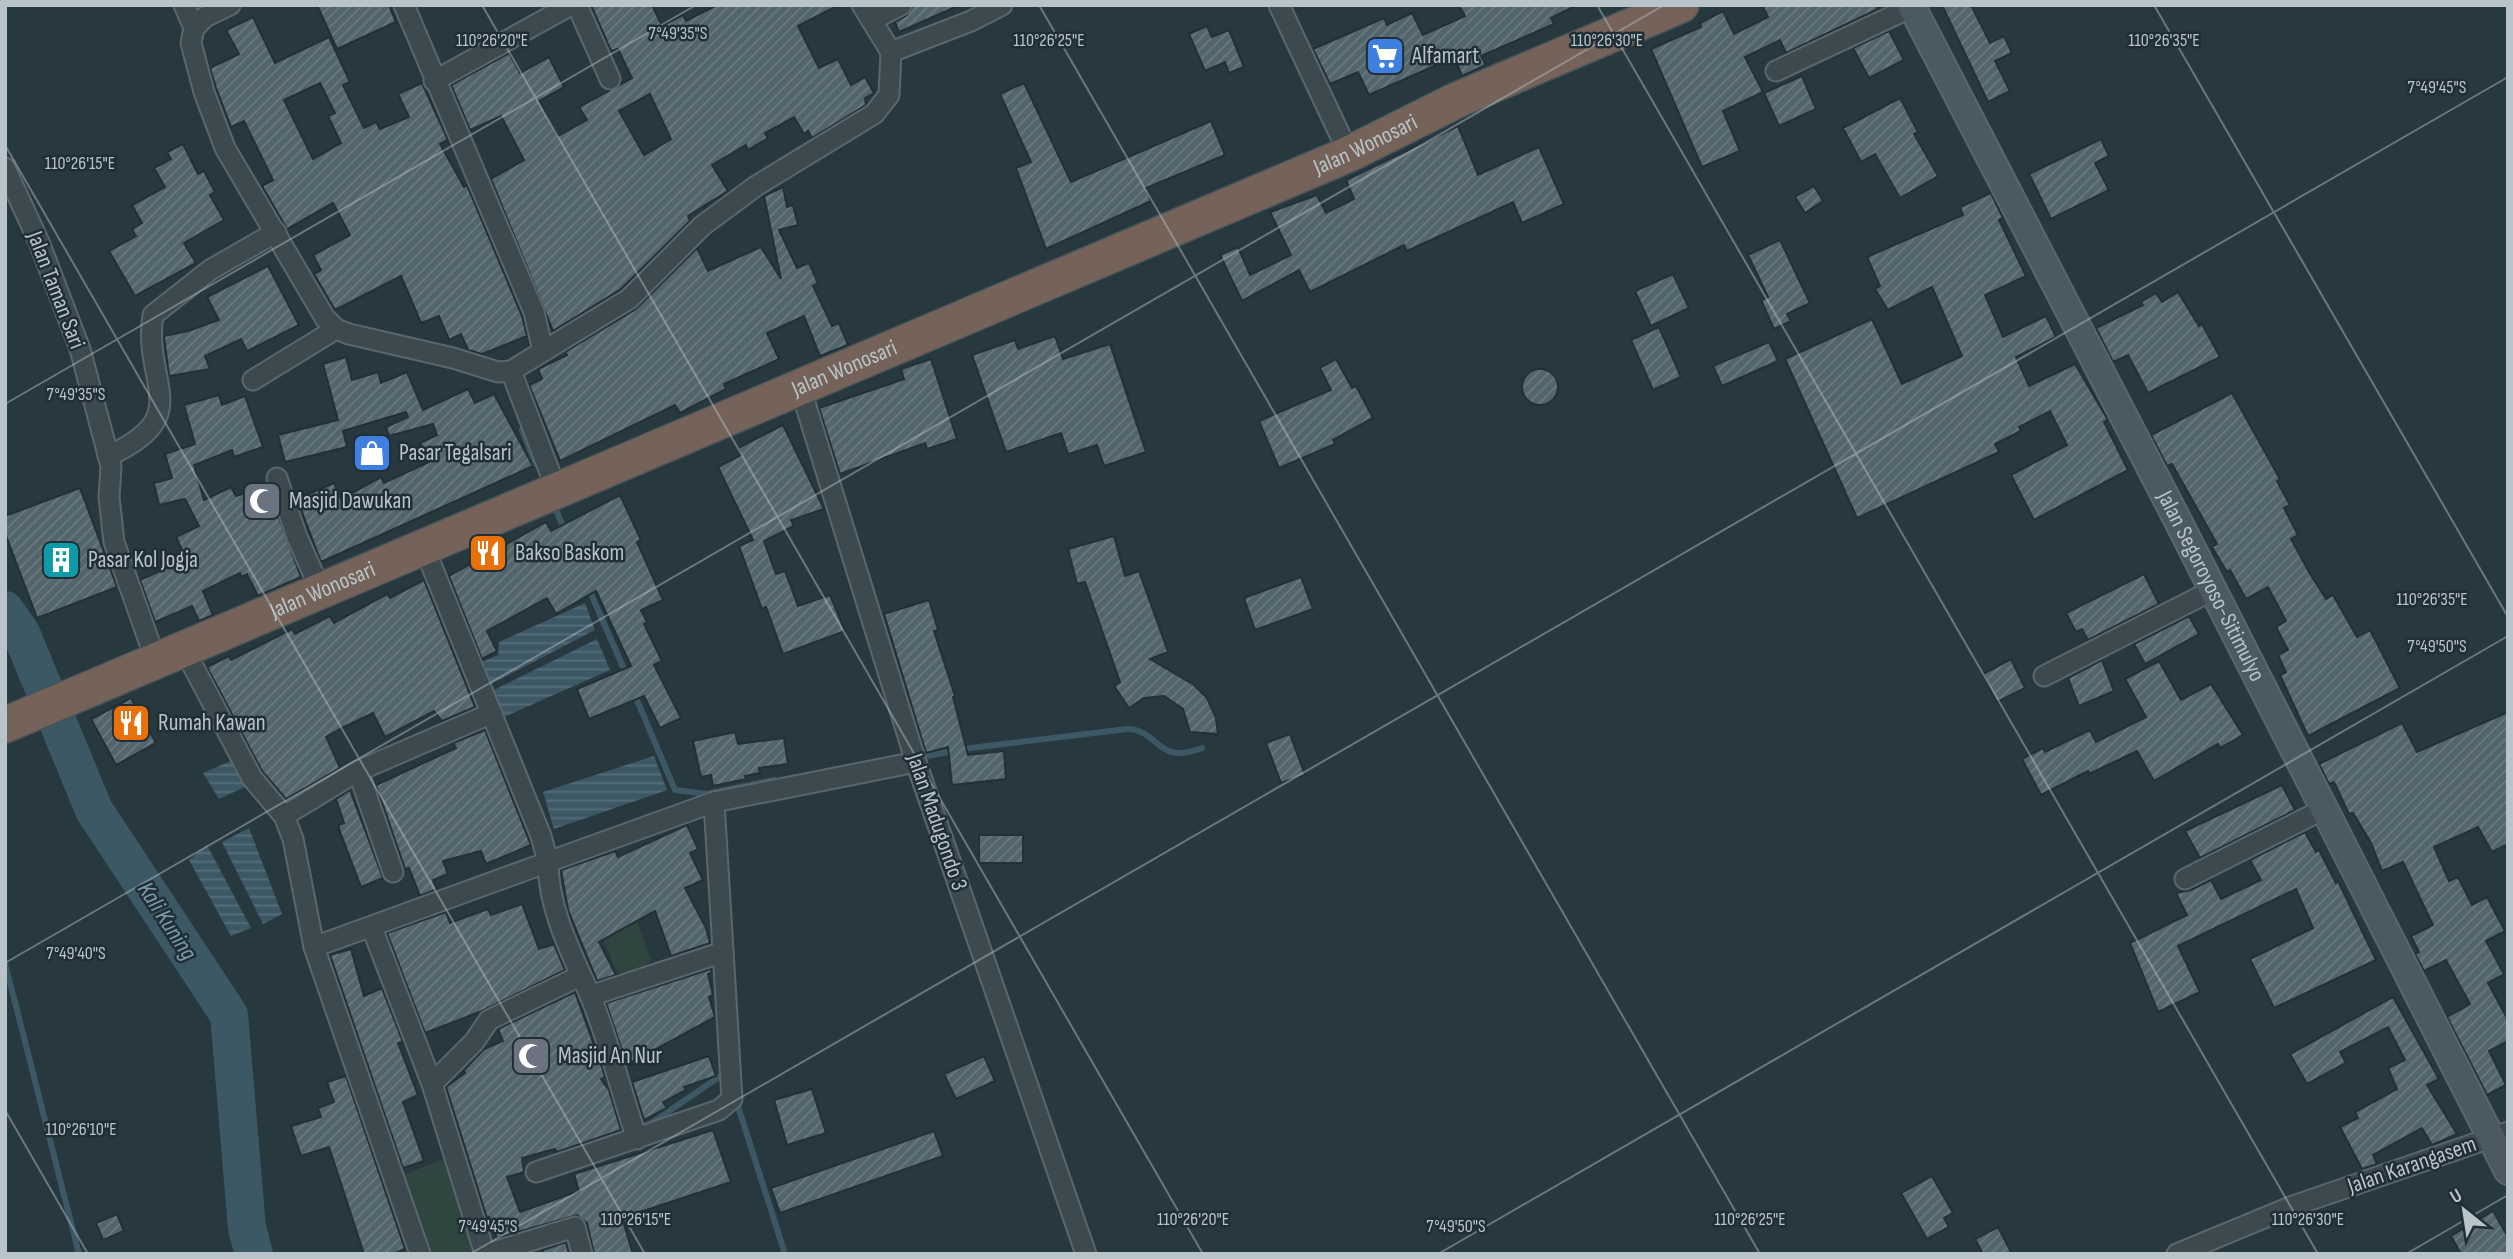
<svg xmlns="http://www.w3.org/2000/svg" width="2513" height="1259" font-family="'Sofia Sans Condensed',sans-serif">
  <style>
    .green { fill: #2e4540 }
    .water { fill: url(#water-rules) }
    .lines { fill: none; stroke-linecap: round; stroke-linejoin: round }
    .stream { stroke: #3d5865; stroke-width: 6 }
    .river { stroke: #3d5865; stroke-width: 38 }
    .building { fill: url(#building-hatch); stroke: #223037; stroke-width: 2; fill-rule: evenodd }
    .street-casing { stroke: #59676d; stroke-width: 23 }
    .secondary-casing { stroke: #59676d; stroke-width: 30 }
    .highway-casing { stroke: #46545a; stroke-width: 38 }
    .street { stroke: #3c494f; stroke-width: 19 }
    .secondary { stroke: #4a5962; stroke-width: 26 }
    .highway { stroke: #756359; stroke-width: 35 }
    .ticks { fill: none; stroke: #b8c4ca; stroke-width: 2; stroke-opacity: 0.45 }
    .labels { text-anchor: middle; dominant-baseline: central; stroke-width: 5; stroke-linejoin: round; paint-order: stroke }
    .poi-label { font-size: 23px; fill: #b8c4ca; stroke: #202e35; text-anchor: start }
    .street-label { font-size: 23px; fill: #b8c4ca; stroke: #202e35 }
    .water-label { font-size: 24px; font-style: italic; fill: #7b9caa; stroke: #202e35 }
    .ticks-label { font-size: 18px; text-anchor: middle; fill: #b8c4ca; stroke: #202e35; stroke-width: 5; stroke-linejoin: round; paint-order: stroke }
  </style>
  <defs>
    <pattern id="water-rules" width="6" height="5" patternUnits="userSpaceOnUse" patternTransform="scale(1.75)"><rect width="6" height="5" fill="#3d5865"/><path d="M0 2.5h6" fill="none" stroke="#576e7a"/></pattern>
    <pattern id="building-hatch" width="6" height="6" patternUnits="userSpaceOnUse" patternTransform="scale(1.75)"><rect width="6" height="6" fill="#53656c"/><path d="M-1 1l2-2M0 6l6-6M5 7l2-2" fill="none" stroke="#6a7980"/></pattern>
  </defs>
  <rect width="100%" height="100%" fill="#28383f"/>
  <g class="green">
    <path d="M628,895l23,65 -11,12 -23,1 -27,-66z"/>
    <path d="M447,1158l33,91 -15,5h-42l-26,-77z"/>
  </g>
  <g class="water">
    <path d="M585,603l10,27 -104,54 -11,-21 18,-8 1,-13z"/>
    <path d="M597,639l13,31 -106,47 -10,-27z"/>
    <path d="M654,756l13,34 -113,39 -11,-37z"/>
    <path d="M235,759l14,26 -30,14 -16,-26z"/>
    <path d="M249,828l33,86 -19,10 -41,-82z"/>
    <path d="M207,845l44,83 -20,8 -42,-76z"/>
  </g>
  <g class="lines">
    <g class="stream">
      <path d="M522,430l14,34"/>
      <path d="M553,503l12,28"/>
      <path d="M588,587l39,89"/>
      <path d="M634,693l41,97 32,4 67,-14"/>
      <path d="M918,758l44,-9 165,-20c34,1 28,37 75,19"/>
      <path d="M5,963l74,291"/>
      <path d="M736,1100l49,154"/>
      <path d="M647,1126l78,-53v-3"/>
    </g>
    <path class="river" d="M5,610l16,23 73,177 135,205 18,213 7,26"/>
  </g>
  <g class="building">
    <path d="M317,5h72l7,17 -59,27z"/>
    <path d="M591,5h61l10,21 21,-11 3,6 31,-16h122l-41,21 21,42 19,-9 13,26 14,-8 9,16 -9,5 1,7 -54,33 -4,-7 -4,3 -10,-17 -29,16 3,5 -20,12 -2,-5 -34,20 16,26 -40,25 2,5 -69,68 -68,42 -62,-152 33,-19 -23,-44 -31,14 -19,-45 58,-32 11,20 29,-16 15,30 -25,14 19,35 29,-16 -8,-13 53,-29 -14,-29 -7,2zM650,94l21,45 -27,16 -25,-44z"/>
    <path d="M913,5h47l-61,27 -4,-10 12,-7z"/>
    <path d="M1459,5h118l-26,13 3,6 -73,32 5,9 -24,11 -8,-19 -85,38 -11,-23 -28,12 -17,-35 71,-31 3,7 25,-12 11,22 42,-19z"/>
    <path d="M1762,5h114l2,4 -92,44 -6,-13 -35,17 18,35 -40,19 17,40 -38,16 -51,-118 50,-22 -1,-4 23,-12 11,23 34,-17z"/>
    <path d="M1942,5h29l19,38 14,-7 8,17 -17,8 15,30 -22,11z"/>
    <path d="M253,17l22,46 54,-26 21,45 -7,3 21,43 12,-6 4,7 29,-12 -11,-23 24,-11 26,57 -8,4 24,43 3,-2 55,131 5,20 -45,18 -14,-4 -7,-16 -12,6 -10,-24 -18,7 -20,-47 -66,34 -21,-36 7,-4 -8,-15 37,-20 -17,-32 -46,26 -25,-43 11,-6 -29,-59 -13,6 -15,-39 -6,-20 29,-14 -13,-24zM320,83l15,30 -7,3 13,27 -28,16 -29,-59z"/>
    <path d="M1207,26l5,11 17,-7 15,37 -15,6 -4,-11 -20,9 -16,-37z"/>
    <path d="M1889,31l15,29 -35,18 -16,-30z"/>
    <path d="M1802,76l14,33 -37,17 -15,-33z"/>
    <path d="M1024,83l47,99 140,-61 14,34 -79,33 5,13 -105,48 -30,-81 15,-6 -31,-68z"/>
    <path d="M1900,98l18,34 -4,2 24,42 -38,22 -25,-44 -14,8 -18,-34z"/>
    <path d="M1458,126l20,49 61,-28 25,57 -42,19 -9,-21 -106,49 -3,-6 -94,47 -11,-22 -57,31 -22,-46 18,-8 12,28 41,-20 -21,-43 47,-17 9,18 28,-14 -8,-19z"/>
    <path d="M2101,139l8,17 -14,7 14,27 -58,29 -22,-45z"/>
    <path d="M183,144l15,30 6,-3 11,21 -5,3 14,25 -40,23 12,20 -61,33 -26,-45 27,-15 -4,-7 10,-6 -10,-18 33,-18 -11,-19 17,-9 -4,-7z"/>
    <path d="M1814,186l9,15 -18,12 -10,-16z"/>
    <path d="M783,187l4,20 6,-2 5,20 -19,5 18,38 12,-5 9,20 -5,3 19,40 7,-3 9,22 -28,11 -16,-40 -37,17 12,26 -55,25 2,5 -46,24 -5,-8 -115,56 -31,-76 13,-6 -4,-10 29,-14 -2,-3 71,-43 61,-61 11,23 53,-24 20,32 -17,-83z"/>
    <path d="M1991,193l12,25 -4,2 27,56 -41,19 18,42 43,-21 10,21 -40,20 13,29 46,-22 33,56 -4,2 24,48 -94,50 -23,-45 56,-30 -17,-34 -31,16 2,4 -26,13 4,8 -142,66 -72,-159 87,-40 30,65 60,-28 -30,-69 -44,23 -13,-21 5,-3 -13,-29 96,-42 -3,-8z"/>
    <path d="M1780,240l30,63 -23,11 4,7 -17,8 -13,-29 7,-3 -20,-42z"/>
    <path d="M268,266l31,59 -52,26 -6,-12 -36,17 5,13 -41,7 -5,-40 24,-5 31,-11 -12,-23z"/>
    <path d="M1673,274l16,34 -38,18 -16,-35z"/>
    <path d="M2178,292l21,34 3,-2 18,33 -72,36 -20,-38 -15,7 -17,-34 47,-23 -2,-3 15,-9 6,9z"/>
    <path d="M1659,327l22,50 -28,13 -22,-50z"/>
    <path d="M1055,336l8,23 47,-15 36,108 -42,14 -7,-21 -29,9 -7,-21 -55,19 -34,-97 43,-15 3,9z"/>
    <path d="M1769,342l9,19 -56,25 -9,-20z"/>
    <path d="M346,357l6,23 26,-8 3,11 26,-11 16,38 45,-21 7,14 19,-9 39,72 -212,96 -24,-63 37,-16 7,16 40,-22 3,6 45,-21 -9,-19 17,-8 -4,-11 -44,12 -3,-9 22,-10 -2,-5 -63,19 4,16 -62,15 -7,-27 60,-15 -15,-56z"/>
    <path d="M931,359l26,80 -30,10 -2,-6 -85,31 -21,-66 85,-29 -3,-10z"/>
    <path d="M1336,359l16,29 4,-2 17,32 -40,22 2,4 -56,24 -20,-47 72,-31 -11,-22z"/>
    <circle cx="1540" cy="387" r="18"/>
    <path d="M2232,393l48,86 -3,2 13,24 -6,3 14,27 -7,4 18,33 17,27 7,-4 24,42 13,-7 30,58 -92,48 -28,-61 6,-3 -8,-17 10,-5 -12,-23 10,-6 -18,-34 -22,12 -16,-29 -3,2 -15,-25 5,-3 -45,-80 -5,2 -16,-31z"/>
    <path d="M219,395l3,10 23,-9 18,51 -29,10 -2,-7 -38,15 10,35 27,-13 5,9 31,-10 34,91 -43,19 -11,-22 -6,3 -1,-4 -37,18 10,24 -14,6 -7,-15 -37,16 -15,-42 46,-21 -10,-22 23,-11 -14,-27 -26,6 -5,-22 18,-5 -7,-24 30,-10 -11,-39z"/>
    <path d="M783,425l41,84 -33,11 3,6 -30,15 12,33 9,-3 13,35 32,-11 15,36 -62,23 -17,-47 -4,2 -23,-63 14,-6 -35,-73 23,-12 -3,-7z"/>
    <path d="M80,488l37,99 -80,31 -32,-85v-17z"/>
    <path d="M620,495l21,45 -4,2 26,58 -22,10 6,12 -3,2 18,37 -8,4 27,53 -21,10 -16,-32 -55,23 -12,-30 54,-23 -35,-75 -40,23 -9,-16 -60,33 10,20 -15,8 -33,-83 97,-54 5,9z"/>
    <path d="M1114,536l11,40 14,-5 29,81 -18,7 44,26 13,13 9,20 2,16 -28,-2 -7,-23 -19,-13 -20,2 -15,10 -15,-22 6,-4 -35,-100 -8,2 -9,-35z"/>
    <path d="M2144,574l15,30 -71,36 -6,-11 -6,3 -10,-19z"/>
    <path d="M1301,577l12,32 -58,21 -11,-32z"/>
    <path d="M424,580l51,127 -33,14 -8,-10 -49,26 -12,-24 -29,14 -18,10 14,31 -54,31 -24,-28 -55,-104 22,-11 2,4 61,-31 3,5 35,-18 4,7 53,-29 3,4z"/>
    <path d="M929,600l9,30 -4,1 21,65 -2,1 15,58 36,-4 2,28 -54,6 -4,-38 -22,6 -42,-139z"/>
    <path d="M2189,616l10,18 -54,30 -11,-20z"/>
    <path d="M2011,659l14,29 -28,14 -14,-28z"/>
    <path d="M2102,660l12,31 -35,15 -11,-28z"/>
    <path d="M2159,661l22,39 30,-16 32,51 -23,13 -2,-4 -64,37 -17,-30 -48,23 -1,-3 -47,24 -19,-36 21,-11 2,4 45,-22 6,12 50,-25 -21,-38z"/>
    <path d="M131,698l25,45 -40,22 -25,-46z"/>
    <path d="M2508,712v132l-16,8 -14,-25 -44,20 15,34 9,-4 14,28 15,-8 18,34 -19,10 18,33 -16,9 20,37v21l-19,10 17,34 -19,10 -40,-78 23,-13 -24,-44 -22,11 -9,-17 4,-2 -8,-16 22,-11 -30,-63 -21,9 -11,-28 -18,-30 -4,1 -15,-32 -5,2 -10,-20 83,-41 15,29z"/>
    <path d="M485,730l46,115 -45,19 -5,-13 -38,10 5,13 -15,6 4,9 -17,7 -11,-28 -4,1 -29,-84 80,-37 -3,-5z"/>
    <path d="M735,732l3,12 46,-6 4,26 -29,4 1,5 -15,3 1,3 -33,7 -2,-11 -10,2 -8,-36z"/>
    <path d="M1290,734l15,41 -24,8 -15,-40z"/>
    <path d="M2282,785l13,25 -95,48 -15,-27z"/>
    <path d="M350,790l33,88 -22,9 -22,-58v-4l5,-2 -8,-24z"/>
    <path d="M687,825l11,24 -8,4 13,27 -18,8 21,40 4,15 -39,13 -16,-45 -56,31 17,33 -19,6 -29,-71 -7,-40 54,-19 3,6z"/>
    <path d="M2305,832l11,20 3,-2 17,33 2,-2 38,79 -102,48 -24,-49 63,-31 -17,-39 -118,57 22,46 -42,20 -28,-69 57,-28 -11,-22 15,-3 20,-10 10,19 40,-19 -11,-20z"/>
    <rect x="979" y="835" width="44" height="28"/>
    <path d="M522,904l17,45 15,-5 11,26 -83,41 -57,22 -38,-100 59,-21 4,11 38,-14 3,6z"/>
    <path d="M351,949l13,47 18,-8 21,54 -5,1 20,52 -15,7 21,59 -21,7 -73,-213z"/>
    <path d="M711,969l1,3 -4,2 5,21 -4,2 6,20 -88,48 -21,-62z"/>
    <path d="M575,992l28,78 2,7 -4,2 8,11 12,40 -64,22 -2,-3 -33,9 2,14 -17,5 13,35 59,-21 -5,-17 139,-44 18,52 -109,36 11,36h-39l-7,-31 -10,-8 -80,23 -8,-21 -2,1 -41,-131 19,-14 -1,-3 20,-21 19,-8 -5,-12z"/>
    <path d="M2393,997l46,82 -12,6 30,49 -25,11 -10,-17 -49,27 4,9 -15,5 -22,-42 18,-9 -3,-6 42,-23 -9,-21 17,-8 -17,-33 -48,25 6,11 -39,21 -17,-30z"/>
    <path d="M709,1056l7,20 -32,11 2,3 -23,12 4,6 -23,12 -12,-38z"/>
    <path d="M984,1056l11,25 -39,18 -12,-25z"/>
    <path d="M346,1076l59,173 -13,5h-28l-35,-107 -28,9 -10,-30 30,-9 -3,-9 16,-6 -7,-20z"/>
    <path d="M812,1089l14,44 -39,12 -13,-45z"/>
    <path d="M934,1131l9,25 -163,57 -9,-25z"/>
    <path d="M1932,1176l21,37 -9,5 5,9 -22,12 -26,-46z"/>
    <path d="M2493,1211l15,26v17h-47l-10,-18z"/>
    <path d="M117,1214l7,17 -21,9 -7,-17z"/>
    <path d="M1998,1227l14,27h-29l-8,-15z"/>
    <path d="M566,1242l3,12h-25l-1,-4z"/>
  </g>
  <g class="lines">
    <g class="street-casing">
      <g id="street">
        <path d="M184,5l10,23"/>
        <path d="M230,5l-25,12 -11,11 -3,15 13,49 21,56 100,170 11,11 13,5 104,24 45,14 13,-1 118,-72 73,-73 54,-40 118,-72 15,-19 2,-43 -29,-47"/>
        <path d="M404,5l130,307 9,39"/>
        <path d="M577,5l33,74"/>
        <path d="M1279,5l70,149"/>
        <path d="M872,20l29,-15"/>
        <path d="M891,52l80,-31 31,-16"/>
        <path d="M1776,71l136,-64"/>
        <path d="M434,81l137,-76"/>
        <path d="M5,168l34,74 41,107 31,117 -2,31 5,45 42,119"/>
        <path d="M511,371l46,120"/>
        <path d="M253,380l83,-51"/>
        <path d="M800,387l116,375 170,492"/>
        <path d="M108,456c89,-40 34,-73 45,-141l57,-45 66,-38"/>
        <path d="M277,478l20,59 24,54"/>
        <path d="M424,547l117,289 7,26 166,-60 202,-40"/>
        <path d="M184,649l68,129 32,38 9,23 21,108"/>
        <path d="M2044,676l169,-86"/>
        <path d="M358,771l35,101"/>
        <path d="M284,816l74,-45 134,-58"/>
        <path d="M2185,879l139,-70"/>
        <path d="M372,928l60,156 53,170"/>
        <path d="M590,996l133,-44"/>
        <path d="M432,1084l42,-42 15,-22 91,-44"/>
        <path d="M536,1172l183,-62 13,-11 -18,-297"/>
        <path d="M420,1254l-106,-307 234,-85c0,46 23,91 42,133 19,46 31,97 47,144"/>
        <path d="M487,1254l88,-27 7,27"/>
        <path d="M2177,1254l116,-48 215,-74"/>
      </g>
    </g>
    <g class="secondary-casing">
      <g id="secondary">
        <path id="s1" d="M1911,5l266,514 331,652"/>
      </g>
    </g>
    <g class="highway-casing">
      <g id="highway">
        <path id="s2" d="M5,725l1344,-571 108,-54 224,-95"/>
      </g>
    </g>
    <use href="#street" class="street"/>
    <use href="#secondary" class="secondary"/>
    <use href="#highway" class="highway"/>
  </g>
  <path class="ticks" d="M482,5l721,1249M1039,5l721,1249M1597,5l721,1249M2154,5l354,612M5,145l640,1109M5,404l691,-399M5,963l1659,-958M5,1110l83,144M470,1254l2038,-1177M1438,1254l1070,-618M2406,1254l102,-59"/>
  <defs>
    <g id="supermarket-square" transform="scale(2.0125)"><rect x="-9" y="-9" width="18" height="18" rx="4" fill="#3f7fe0" stroke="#202e35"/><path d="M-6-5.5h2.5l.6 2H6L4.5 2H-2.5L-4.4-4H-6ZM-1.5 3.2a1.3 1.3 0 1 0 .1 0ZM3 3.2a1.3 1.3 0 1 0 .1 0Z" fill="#fff"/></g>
    <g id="shop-square" transform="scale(2.0125)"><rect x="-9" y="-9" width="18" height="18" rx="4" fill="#3f7fe0" stroke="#202e35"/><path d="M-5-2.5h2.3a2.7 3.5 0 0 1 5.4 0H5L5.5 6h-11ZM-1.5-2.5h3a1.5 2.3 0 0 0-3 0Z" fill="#fff"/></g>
    <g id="mosque-square" transform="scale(2.0125)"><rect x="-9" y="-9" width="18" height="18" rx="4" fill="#6b7280" stroke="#202e35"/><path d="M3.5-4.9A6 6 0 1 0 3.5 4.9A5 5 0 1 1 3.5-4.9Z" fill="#fff"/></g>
    <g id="restaurant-square" transform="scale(2.0125)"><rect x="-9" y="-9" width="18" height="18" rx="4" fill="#e8710a" stroke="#202e35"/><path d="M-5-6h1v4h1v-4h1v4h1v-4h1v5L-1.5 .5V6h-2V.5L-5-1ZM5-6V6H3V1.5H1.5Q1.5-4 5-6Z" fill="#fff"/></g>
    <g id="building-square" transform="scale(2.0125)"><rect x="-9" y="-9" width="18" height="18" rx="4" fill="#0f9aa8" stroke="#202e35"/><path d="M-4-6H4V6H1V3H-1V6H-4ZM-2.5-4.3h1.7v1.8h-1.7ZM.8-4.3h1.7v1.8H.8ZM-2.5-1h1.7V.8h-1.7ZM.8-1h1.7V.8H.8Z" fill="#fff"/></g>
  </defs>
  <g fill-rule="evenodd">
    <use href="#supermarket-square" x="1385" y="56"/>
    <use href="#shop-square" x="372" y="453"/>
    <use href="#mosque-square" x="262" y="501"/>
    <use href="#restaurant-square" x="488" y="553"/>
    <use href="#building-square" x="61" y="560"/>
    <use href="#restaurant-square" x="131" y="723"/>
    <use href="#mosque-square" x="531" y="1056"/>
  </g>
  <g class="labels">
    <g class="poi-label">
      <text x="1412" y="56">Alfamart</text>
      <text x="399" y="453">Pasar Tegalsari</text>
      <text x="289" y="501">Masjid Dawukan</text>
      <text x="515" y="553">Bakso Baskom</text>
      <text x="88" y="560">Pasar Kol Jogja</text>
      <text x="158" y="723">Rumah Kawan</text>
      <text x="558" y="1056">Masjid An Nur</text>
    </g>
    <g class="street-label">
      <text stroke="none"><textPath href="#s2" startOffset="1479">Jalan Wonosari</textPath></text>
      <text transform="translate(56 290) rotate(69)">Jalan Taman Sari</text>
      <text stroke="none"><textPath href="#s2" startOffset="912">Jalan Wonosari</textPath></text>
      <text stroke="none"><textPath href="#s1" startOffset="654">Jalan Segoroyoso-Sitimulyo</textPath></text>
      <text stroke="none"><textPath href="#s2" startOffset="345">Jalan Wonosari</textPath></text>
      <text transform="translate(937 822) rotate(71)">Jalan Madugondo 3</text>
      <text transform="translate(2412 1165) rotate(-19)">Jalan Karangasem</text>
    </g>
    <g class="water-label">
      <text transform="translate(167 921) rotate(57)">Kali Kuning</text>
    </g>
  </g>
  <g class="ticks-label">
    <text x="678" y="39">7°49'35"S</text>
    <text x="492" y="46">110°26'20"E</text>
    <text x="1049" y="46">110°26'25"E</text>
    <text x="1607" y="46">110°26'30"E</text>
    <text x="2164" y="46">110°26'35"E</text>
    <text x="2437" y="93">7°49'45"S</text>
    <text x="80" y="169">110°26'15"E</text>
    <text x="76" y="400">7°49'35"S</text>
    <text x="2432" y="605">110°26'35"E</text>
    <text x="2437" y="652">7°49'50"S</text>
    <text x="76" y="959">7°49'40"S</text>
    <text x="81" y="1135">110°26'10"E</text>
    <text x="636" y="1225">110°26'15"E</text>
    <text x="1193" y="1225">110°26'20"E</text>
    <text x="1750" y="1225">110°26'25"E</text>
    <text x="2308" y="1225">110°26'30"E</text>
    <text x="488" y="1232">7°49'45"S</text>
    <text x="1456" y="1232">7°49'50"S</text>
  </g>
  <rect width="2513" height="1259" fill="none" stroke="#b8c4ca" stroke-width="14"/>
  <g transform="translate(2464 1210) rotate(330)" stroke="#202e35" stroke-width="5" paint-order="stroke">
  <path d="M0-5L12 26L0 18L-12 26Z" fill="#b8c4ca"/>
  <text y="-10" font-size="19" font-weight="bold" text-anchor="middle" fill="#b8c4ca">U</text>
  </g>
</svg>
